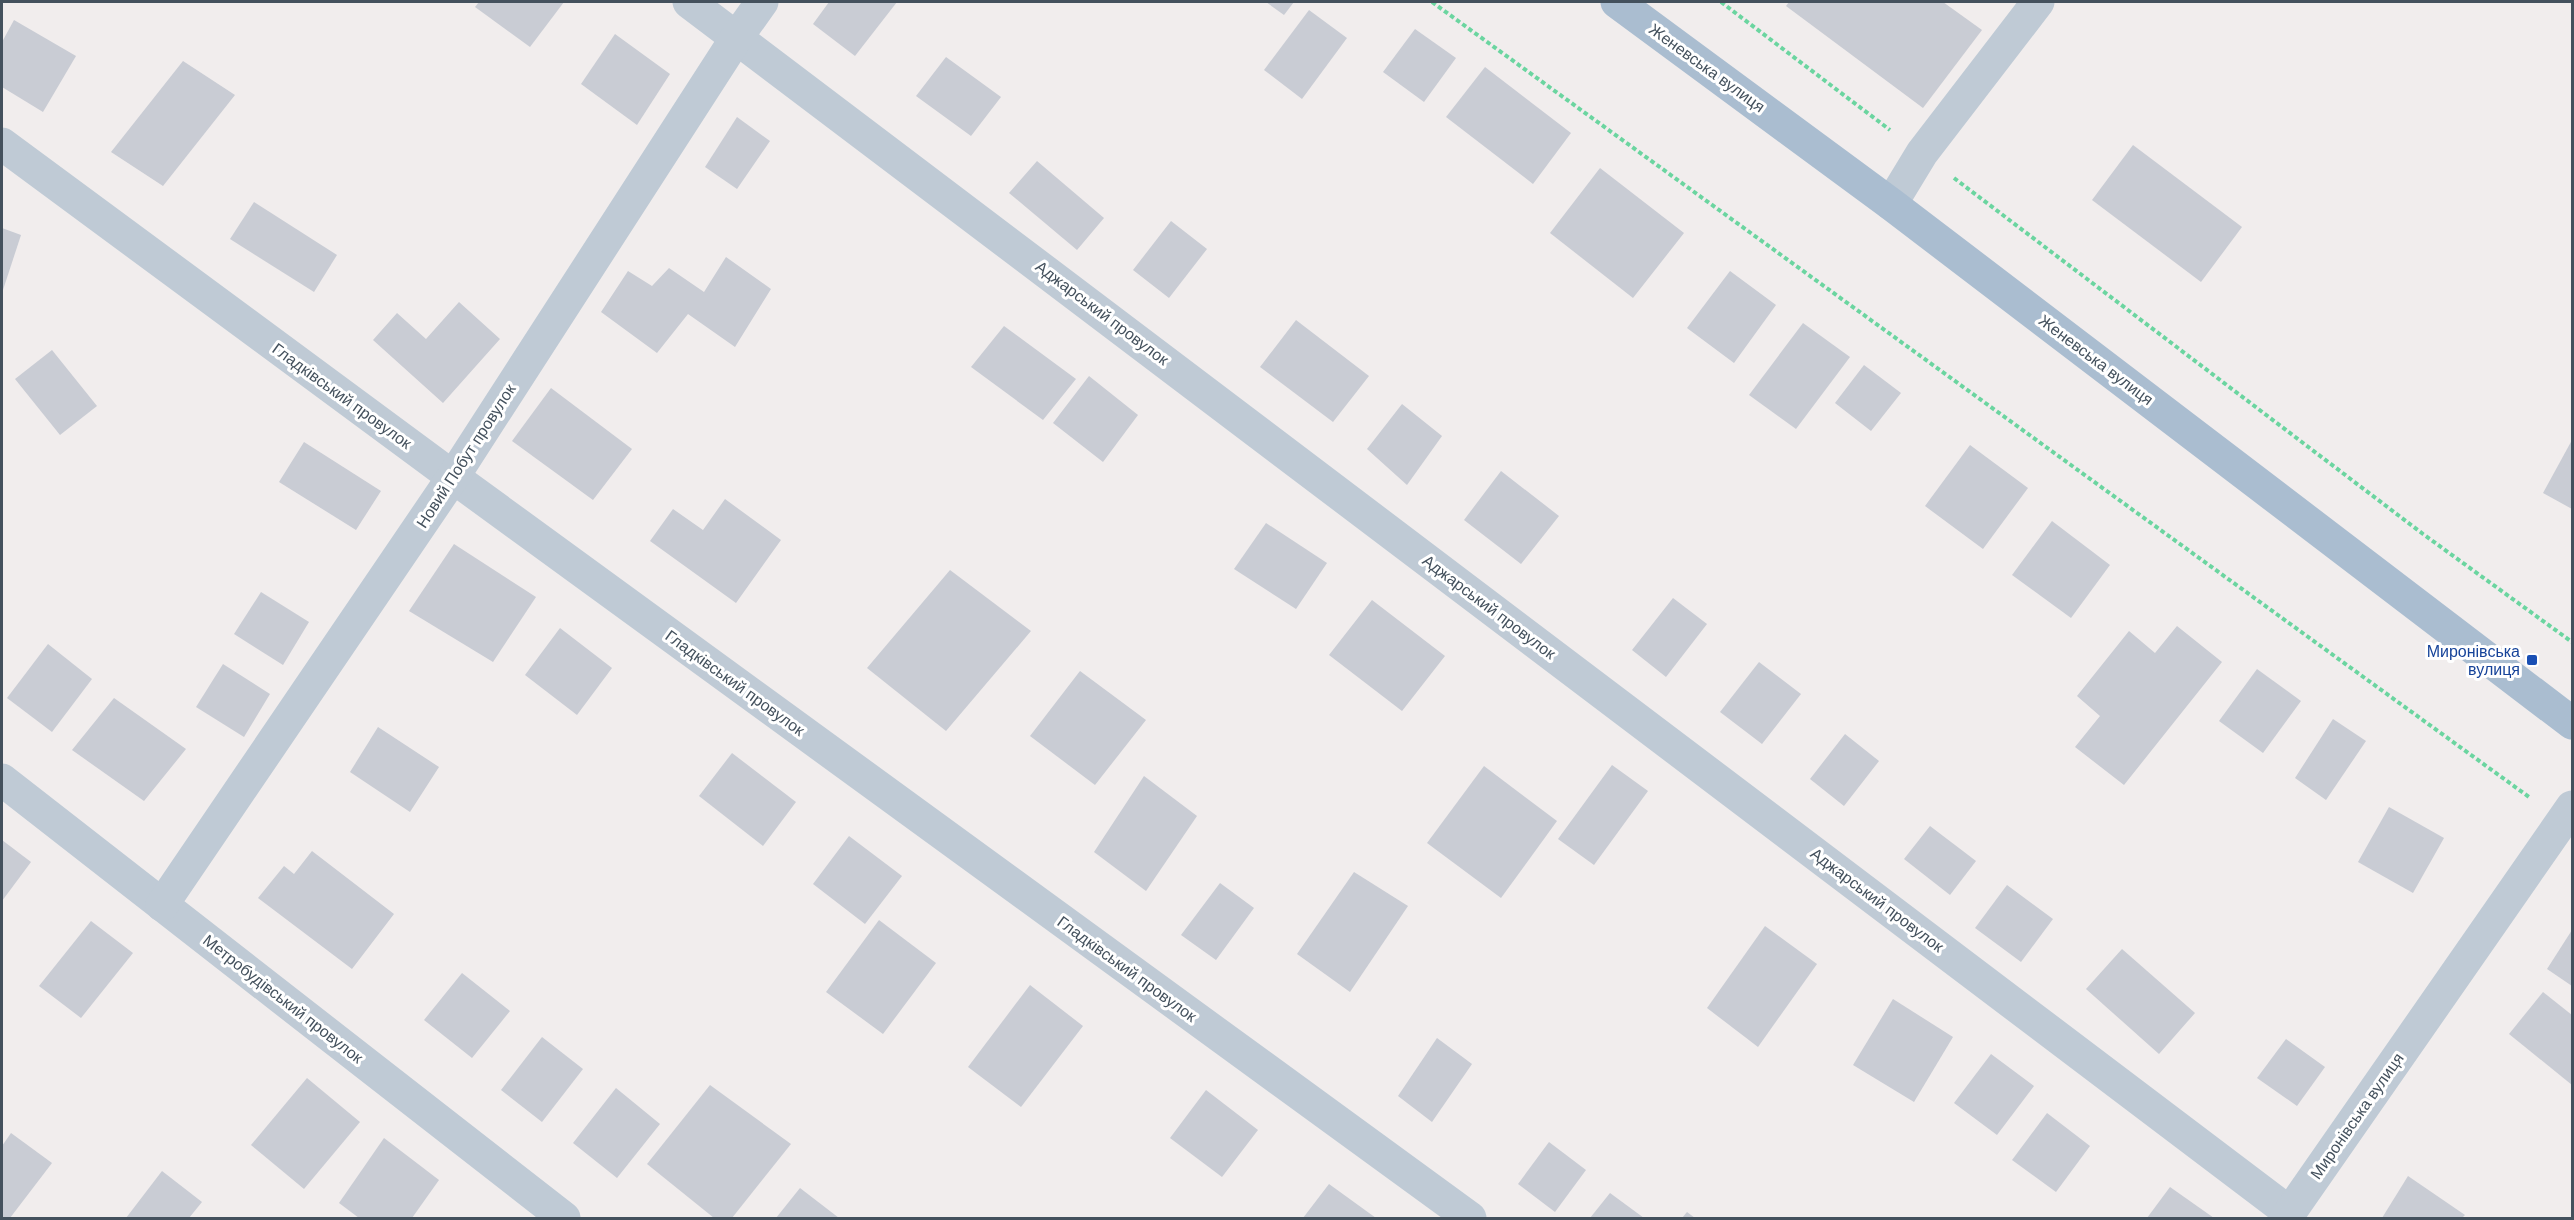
<svg xmlns="http://www.w3.org/2000/svg" width="2574" height="1220" font-family="'DM Sans',sans-serif">
  <style>
    .building { fill: #c9ccd4 }
    .lines { fill: none; stroke-linecap: round; stroke-linejoin: round }
    .path { stroke: #6bd5a0; stroke-width: 4; stroke-dasharray: 4.5 3; stroke-linecap: butt }
    .minor { stroke: #bfcad5; stroke-width: 33 }
    .major { stroke: #aabdd0; stroke-width: 33 }
    .transit-dot { fill: #1a4fb4; stroke: #fff; stroke-width: 2 }
    .labels { text-anchor: middle; dominant-baseline: central; stroke-width: 6; stroke-linejoin: round; paint-order: stroke }
    .street-label { font-size: 16px; fill: #44515d; stroke: #fff }
    .transit-label { font-size: 16px; fill: #164399; stroke: #fff; text-anchor: end }
  </style>
  <rect width="100%" height="100%" fill="#f1eded"/>
  <g class="building">
    <path d="M479,2h85l-34,45 -55,-40z"/>
    <path d="M829,2h68l-42,54 -42,-32z"/>
    <path d="M1266,2h28l-10,13z"/>
    <path d="M1789,2h154l39,28 -59,78 -137,-102z"/>
    <path d="M1309,10l38,28 -45,61 -38,-29z"/>
    <path d="M14,20l62,36 -33,56 -41,-25v-45z"/>
    <path d="M1415,29l41,29 -32,44 -41,-30z"/>
    <path d="M615,34l55,40 -33,51 -56,-41z"/>
    <path d="M946,57l55,40 -30,39 -55,-40z"/>
    <path d="M183,61l52,34 -72,91 -52,-34z"/>
    <path d="M1485,67l86,66 -38,51 -87,-67z"/>
    <path d="M737,117l33,24 -33,48 -32,-22z"/>
    <path d="M2133,145l109,82 -41,55 -109,-82z"/>
    <path d="M1037,161l67,57 -27,32 -68,-57z"/>
    <path d="M1600,168l84,65 -51,65 -83,-65z"/>
    <path d="M254,202l83,53 -23,37 -84,-53z"/>
    <path d="M1171,221l36,28 -38,49 -36,-28z"/>
    <path d="M2,228l19,7 -19,58z"/>
    <path d="M726,257l45,32 -36,58 -47,-33 -31,39 -56,-41 27,-41 24,15 17,-18 35,24z"/>
    <path d="M1730,271l46,34 -42,58 -47,-35z"/>
    <path d="M459,302l41,37 -57,64 -70,-63 24,-27 29,26z"/>
    <path d="M1296,320l73,56 -36,46 -73,-55z"/>
    <path d="M1803,323l47,34 -54,72 -47,-34z"/>
    <path d="M1004,326l72,53 -33,41 -72,-53z"/>
    <path d="M52,350l45,56 -37,29 -45,-56z"/>
    <path d="M1864,365l37,28 -30,38 -36,-28z"/>
    <path d="M1089,376l49,39 -35,47 -50,-39z"/>
    <path d="M551,388l81,61 -39,51 -81,-59z"/>
    <path d="M1402,404l40,32 -35,49 -40,-36z"/>
    <path d="M2572,440v69l-29,-16z"/>
    <path d="M304,442l77,49 -25,39 -77,-48z"/>
    <path d="M1970,445l58,43 -45,61 -58,-43z"/>
    <path d="M1501,471l58,45 -38,48 -57,-44z"/>
    <path d="M725,499l56,41 -45,63 -86,-62 23,-32 30,21z"/>
    <path d="M2052,521l58,44 -39,53 -59,-43z"/>
    <path d="M1266,523l61,40 -31,46 -62,-40z"/>
    <path d="M454,544l82,53 -43,65 -84,-51z"/>
    <path d="M950,570l81,61 -85,100 -79,-63z"/>
    <path d="M261,592l48,30 -26,43 -49,-31z"/>
    <path d="M1673,598l34,26 -41,53 -34,-27z"/>
    <path d="M1372,600l73,56 -43,55 -73,-56z"/>
    <path d="M2177,626l45,36 -98,123 -49,-38 25,-31 -23,-20 52,-65 26,22z"/>
    <path d="M560,628l52,40 -35,47 -52,-40z"/>
    <path d="M48,644l44,35 -40,53 -45,-34z"/>
    <path d="M1759,662l42,32 -39,50 -42,-32z"/>
    <path d="M223,664l47,30 -26,43 -48,-30z"/>
    <path d="M2257,669l44,32 -38,52 -44,-32z"/>
    <path d="M1080,671l66,49 -51,65 -65,-49z"/>
    <path d="M114,698l72,51 -42,52 -72,-51z"/>
    <path d="M2333,719l33,22 -40,59 -31,-22z"/>
    <path d="M378,727l61,40 -29,45 -60,-40z"/>
    <path d="M1845,734l34,27 -35,45 -34,-27z"/>
    <path d="M732,753l64,49 -33,44 -64,-50z"/>
    <path d="M1612,765l36,26 -54,74 -36,-26z"/>
    <path d="M1484,766l73,55 -56,77 -74,-55z"/>
    <path d="M1144,776l53,40 -51,75 -52,-39z"/>
    <path d="M2389,807l55,31 -31,55 -55,-31z"/>
    <path d="M1930,826l46,35 -26,34 -46,-36z"/>
    <path d="M849,836l53,40 -37,48 -52,-40z"/>
    <path d="M2,840l29,22 -29,39z"/>
    <path d="M312,851l82,63 -42,55 -94,-71 26,-32 10,8z"/>
    <path d="M1354,872l54,34 -58,86 -53,-38z"/>
    <path d="M1220,883l34,25 -38,52 -35,-25z"/>
    <path d="M2007,885l46,34 -32,43 -46,-34z"/>
    <path d="M879,920l57,43 -53,71 -57,-42z"/>
    <path d="M91,921l42,32 -52,65 -42,-32z"/>
    <path d="M1765,926l52,38 -59,83 -51,-39z"/>
    <path d="M2572,930v56l-25,-17z"/>
    <path d="M2122,949l73,64 -36,41 -73,-65z"/>
    <path d="M462,973l48,38 -38,47 -48,-38z"/>
    <path d="M1030,985l53,41 -62,81 -53,-40z"/>
    <path d="M2543,992l29,23v70l-63,-51z"/>
    <path d="M1893,999l60,38 -39,65 -61,-37z"/>
    <path d="M542,1037l41,32 -41,53 -41,-32z"/>
    <path d="M1437,1038l35,26 -40,58 -34,-26z"/>
    <path d="M2286,1039l39,28 -28,39 -40,-28z"/>
    <path d="M1991,1054l43,32 -37,49 -43,-32z"/>
    <path d="M307,1078l53,44 -56,67 -53,-44z"/>
    <path d="M710,1085l81,59 -59,74h-18l-67,-54z"/>
    <path d="M616,1088l44,36 -43,54 -44,-35z"/>
    <path d="M1206,1090l52,40 -36,47 -52,-39z"/>
    <path d="M2047,1113l43,33 -34,46 -44,-32z"/>
    <path d="M11,1133l41,30 -42,55h-8v-72z"/>
    <path d="M384,1138l55,42 -27,38h-53l-20,-15z"/>
    <path d="M1549,1142l37,28 -31,42 -37,-28z"/>
    <path d="M162,1171l40,31 -13,16h-63z"/>
    <path d="M2408,1176l57,39 -3,3h-80z"/>
    <path d="M1329,1184l47,34h-73z"/>
    <path d="M2170,1187l44,31h-67z"/>
    <path d="M800,1188l39,30h-63z"/>
    <path d="M1610,1193l34,25h-54z"/>
    <path d="M1687,1212l8,6h-13z"/>
  </g>
  <g class="lines">
    <g class="path">
      <path d="M1432,2l1097,795"/>
      <path d="M1721,2l169,128"/>
      <path d="M1954,178l469,356 149,108"/>
    </g>
    <g class="minor">
      <path d="M689,2l1601,1211"/>
      <path d="M2,144l451,333 1017,741"/>
      <path d="M1891,204l31,-51 116,-151"/>
      <path d="M2,780l562,438"/>
      <path d="M162,905l291,-428 284,-440 25,-35"/>
      <path d="M2286,1218l286,-411"/>
    </g>
    <path class="major" d="M1617,2l274,202 681,519"/>
  </g>
  <rect class="transit-dot" x="2526" y="654" width="12" height="12" rx="3"/>
  <g class="labels">
    <g class="street-label">
      <text transform="translate(1707 68) rotate(36)">Женевська вулиця</text>
      <text transform="translate(1102 313) rotate(37)">Аджарський провулок</text>
      <text transform="translate(2096 360) rotate(37)">Женевська вулиця</text>
      <text transform="translate(342 396) rotate(36)">Гладківський провулок</text>
      <text transform="translate(466 456) rotate(-57)">Новий Побут провулок</text>
      <text transform="translate(1489 607) rotate(37)">Аджарський провулок</text>
      <text transform="translate(735 683) rotate(36)">Гладківський провулок</text>
      <text transform="translate(1877 900) rotate(37)">Аджарський провулок</text>
      <text transform="translate(1127 969) rotate(36)">Гладківський провулок</text>
      <text transform="translate(283 999) rotate(38)">Метробудівський провулок</text>
      <text transform="translate(2357 1116) rotate(-55)">Миронівська вулиця</text>
    </g>
    <g class="transit-label">
      <text x="2520" y="651">Миронівська<tspan x="2520" dy="18">вулиця</tspan></text>
    </g>
  </g>
  <rect width="2574" height="1220" fill="none" stroke="#44515d" stroke-width="6"/>
</svg>
